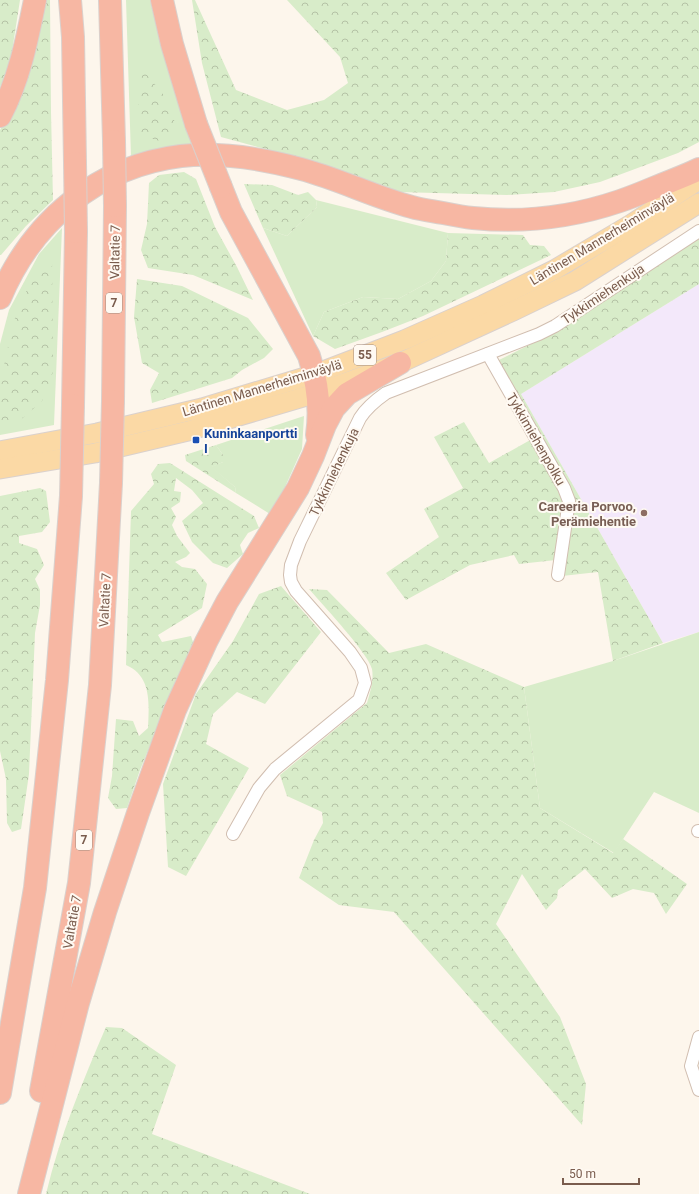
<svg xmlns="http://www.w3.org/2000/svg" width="699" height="1194" font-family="Roboto,sans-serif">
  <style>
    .education { fill: #f3e8fa }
    .grass { fill: #d8ecc9 }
    .forest { fill: url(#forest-crowns) }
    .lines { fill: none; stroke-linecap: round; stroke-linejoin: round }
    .minor-casing { stroke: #d1beb0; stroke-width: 14 }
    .primary-casing { stroke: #dad1cd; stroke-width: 21 }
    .motorway-casing { stroke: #dad1cd; stroke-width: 24 }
    .minor { stroke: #fff; stroke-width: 12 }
    .primary { stroke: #fbd9a5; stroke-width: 19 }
    .motorway { stroke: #f7b7a3; stroke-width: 22 }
    .motorway-bridge-casing { stroke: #dad1cd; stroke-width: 24; stroke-linecap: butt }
    .motorway-bridge { stroke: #f7b7a3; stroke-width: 22 }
    .transit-dot { fill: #1a4fb4; stroke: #fffaf3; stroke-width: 1.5 }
    .education-dot { fill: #8d6e63; stroke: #fffaf3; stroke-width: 1.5 }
    .labels { text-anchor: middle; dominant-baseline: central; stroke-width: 4; stroke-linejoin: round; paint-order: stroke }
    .shield { fill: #fffaf3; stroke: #a28b7f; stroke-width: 1 }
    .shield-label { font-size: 12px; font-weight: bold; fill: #7a5c4d }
    .street-label { font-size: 13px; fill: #7a5c4d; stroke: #fffaf3 }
    .transit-label { font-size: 13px; font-weight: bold; fill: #164399; stroke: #fffaf3; text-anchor: start }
    .education-label { font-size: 13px; font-weight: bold; fill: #785e54; stroke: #fffaf3; text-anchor: end }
  </style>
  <defs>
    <pattern id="forest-crowns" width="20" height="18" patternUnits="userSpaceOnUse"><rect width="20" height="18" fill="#d8ecc9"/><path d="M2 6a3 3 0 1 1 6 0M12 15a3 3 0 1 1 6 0" fill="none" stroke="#b4c2a5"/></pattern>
  </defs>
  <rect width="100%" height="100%" fill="#fdf6ec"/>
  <path class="education" d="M699,284v348l-36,11 -142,-249z"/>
  <g class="grass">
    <path d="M126,0h24l12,49 31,99 -35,3 -27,6z"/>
    <path d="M316,200l132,33 -2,28 -15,20 -33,18 -35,-2 -39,15 -11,24 -50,-108 24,8 30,-29z"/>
    <path d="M62,228l-8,197 -54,10v-91l9,-34 30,-56z"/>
    <path d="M304,416l-2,33 -17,38 -15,27 -34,-21 -1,-6 -24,-20 12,-5v-7l-7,-10z"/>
    <path d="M699,632v181l-45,-21 -40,61 -74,-45 -16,-121 89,-26z"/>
  </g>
  <g class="forest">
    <path d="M0,0h20l-10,64 -10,23z"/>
    <path d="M41,0h9l1,112 2,88 -27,26 -25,29h-1v-125l9,-16z"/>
    <path d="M192,0h3l41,90 51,20 37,-10 24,-17 -8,-26 -53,-57h412v142l-21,11 -78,29 -46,10 -47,3 -108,-3 -104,-35 -74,-20 -19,-74z"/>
    <path d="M143,70l20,24 14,33 -18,14 -19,-7 -2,-36z"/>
    <path d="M184,172l12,7 19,48 22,40 16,33 -60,-25 -45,-7 -7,-18 6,-26 2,-41 10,-8z"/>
    <path d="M244,184l28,1 26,10 10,-3 8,8 1,7 -30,29 -24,-8z"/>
    <path d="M448,233l75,2 7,10 14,1 7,9 -128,61 -41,16 -47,17 -22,-13 11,-24 39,-15 35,2 33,-18 15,-20z"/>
    <path d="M699,235v49l-178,110 142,249 -50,18 -15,-89 -36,4 11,-76 -76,-139 52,-26z"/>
    <path d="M52,258l1,114 -11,29 -24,21 -18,6v-44l13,-61 21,-50z"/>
    <path d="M137,279l45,7 66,32 25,31 -9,9 -22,12 -10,8 -80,25 -2,-13 9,-17 -17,-10 -8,-46z"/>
    <path d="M464,422l25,41 43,-24 33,62 -9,59 -37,4 -5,-9 -44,10 -64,35 -20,-27 53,-36 -15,-28 39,-21 -29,-51z"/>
    <path d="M216,445l7,10v7l-11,5 23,20 1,6 -50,-32 -1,-6z"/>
    <path d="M170,463l84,53 5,12 -11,5 -8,12 3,9 -16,14 -14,-5 -21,-21 -10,-21 21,-18 -11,-13 -16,-12 -2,13 7,1 -1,10 -9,6 5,9 -4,8 5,11 13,17 -4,4 -11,5 7,5 13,2 12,15 -5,24 -44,27 4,7 29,-6 4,12 -42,90 -13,32 -13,38 -11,1 -8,-11 4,-22 4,-57 17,2 6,15 9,-8c1,-24 4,-52 -22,-63l5,-154 23,-27 -3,-10 7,-10z"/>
    <path d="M40,488l6,3 4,31 -8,10 -23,4v7l18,6 7,16 -9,14 5,11v15l-5,28 -6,141 -8,55 -9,3 -5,-9 -1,-44 -6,-28v-255z"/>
    <path d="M281,586l40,46 -56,72 -28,-12 -24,22 -7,30 43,24 -63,108 -18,-9 -5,-83 33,-90 37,-53 26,-47z"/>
    <path d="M309,589l18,1 62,63 37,-9 98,43 16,121 73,45 10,-14 64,45 -21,30 -12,-21 -21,-4 -21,9 -27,-29 -27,21 -1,8 -11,12 -24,-36 -26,50 64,93 26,67 -4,41 -188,-213 -55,-7 -40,-27 15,-38 9,-17 -1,-11 -35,-16 -7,-21 87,-72c3,-11 7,-22 5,-34 -3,-15 -51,-66 -63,-80z"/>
    <path d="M106,1027l16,1 54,37 -24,69 158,60h-264c14,-59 36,-111 60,-167z"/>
  </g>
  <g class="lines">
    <g class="minor-casing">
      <g id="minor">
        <path d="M488,354l76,134 5,13 -11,74"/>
        <path d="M698,831h1"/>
        <path d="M233,834l26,-46 16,-19 84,-69 6,-17 -4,-15 -11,-16 -54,-61 -5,-9 -1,-7 1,-10 9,-24 60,-123c7,-11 16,-18 26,-25l153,-59 16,-8 144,-95"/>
        <path d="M699,1037l-8,29 8,24"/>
      </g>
    </g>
    <g class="primary-casing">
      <g id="primary">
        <path d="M0,451l97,-18 105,-25 113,-34 89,-34 79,-35 71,-35 76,-45 69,-45"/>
        <path d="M0,469l95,-16 93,-22 129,-38 83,-30 113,-52 62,-30 124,-78"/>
      </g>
    </g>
    <g class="motorway-casing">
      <g id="motorway">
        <path d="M70,0l3,37 2,126"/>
        <path d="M110,0l4,141"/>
        <path d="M162,0l10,44 24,80"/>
        <path d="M0,116c19,-36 27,-76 35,-116"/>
        <path d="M221,187l10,25 78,144c8,25 12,52 8,79"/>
        <path d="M0,298c32,-77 98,-132 181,-142 39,-4 83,3 120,13 38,10 73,28 111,38 10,3 20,4 31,6 10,2 20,4 30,5 49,5 100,-1 147,-17 12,-4 24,-9 36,-14 14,-6 29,-11 43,-18"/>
        <path d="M113,401l2,-195"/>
        <path d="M73,405l3,-173"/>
        <path d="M41,1091l38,-208 21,-198 11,-202"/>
        <path d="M0,1093l35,-205 22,-208 14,-184"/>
        <path d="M29,1194l49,-191 27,-91 33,-99 37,-103 31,-68 21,-40 71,-114 15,-32 12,-31 9,-17 13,-14 53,-31"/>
      </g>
    </g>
    <use href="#minor" class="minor"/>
    <use href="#primary" class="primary"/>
    <use href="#motorway" class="motorway"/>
    <g class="motorway-bridge-casing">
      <g id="motorway-bridge">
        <path d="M196,124l25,63"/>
        <path d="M114,141l1,65"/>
        <path d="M75,163l1,69"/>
        <path d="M111,483l2,-82"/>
        <path d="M71,496l2,-91"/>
      </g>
    </g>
    <use href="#motorway-bridge" class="motorway-bridge"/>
  </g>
  <rect class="transit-dot" x="192" y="436" width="8" height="8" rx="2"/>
  <circle class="education-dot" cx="644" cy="513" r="4"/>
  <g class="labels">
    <g class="shield">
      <rect x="106" y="293" width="16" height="20" rx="3"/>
      <rect x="354" y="345" width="22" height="20" rx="3"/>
      <rect x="76" y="830" width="16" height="20" rx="3"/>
    </g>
    <g class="shield-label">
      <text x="114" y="303">7</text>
      <text x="365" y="355">55</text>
      <text x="84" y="840">7</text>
    </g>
    <g class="street-label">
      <text transform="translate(602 239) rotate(-31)">Läntinen Mannerheiminväylä</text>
      <text transform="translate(115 252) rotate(-89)">Valtatie 7</text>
      <text transform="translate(603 294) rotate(-34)">Tykkimiehenkuja</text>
      <text transform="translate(262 388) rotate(-17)">Läntinen Mannerheiminväylä</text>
      <text transform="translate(536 439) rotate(60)">Tykkimiehenpolku</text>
      <text transform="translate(334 472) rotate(-64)">Tykkimiehenkuja</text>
      <text transform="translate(105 600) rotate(-87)">Valtatie 7</text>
      <text transform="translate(72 922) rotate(-80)">Valtatie 7</text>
    </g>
    <g class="transit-label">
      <text x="204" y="433">Kuninkaanportti<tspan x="204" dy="15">I</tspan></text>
    </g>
    <g class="education-label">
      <text x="636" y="506">Careeria Porvoo,<tspan x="636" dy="15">Perämiehentie</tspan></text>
    </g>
  </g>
  <path d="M563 1178v6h76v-6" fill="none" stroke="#7a5c4d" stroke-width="2"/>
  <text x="569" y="1178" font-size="12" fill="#7a5c4d" stroke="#fffaf3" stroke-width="3" paint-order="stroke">50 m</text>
</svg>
